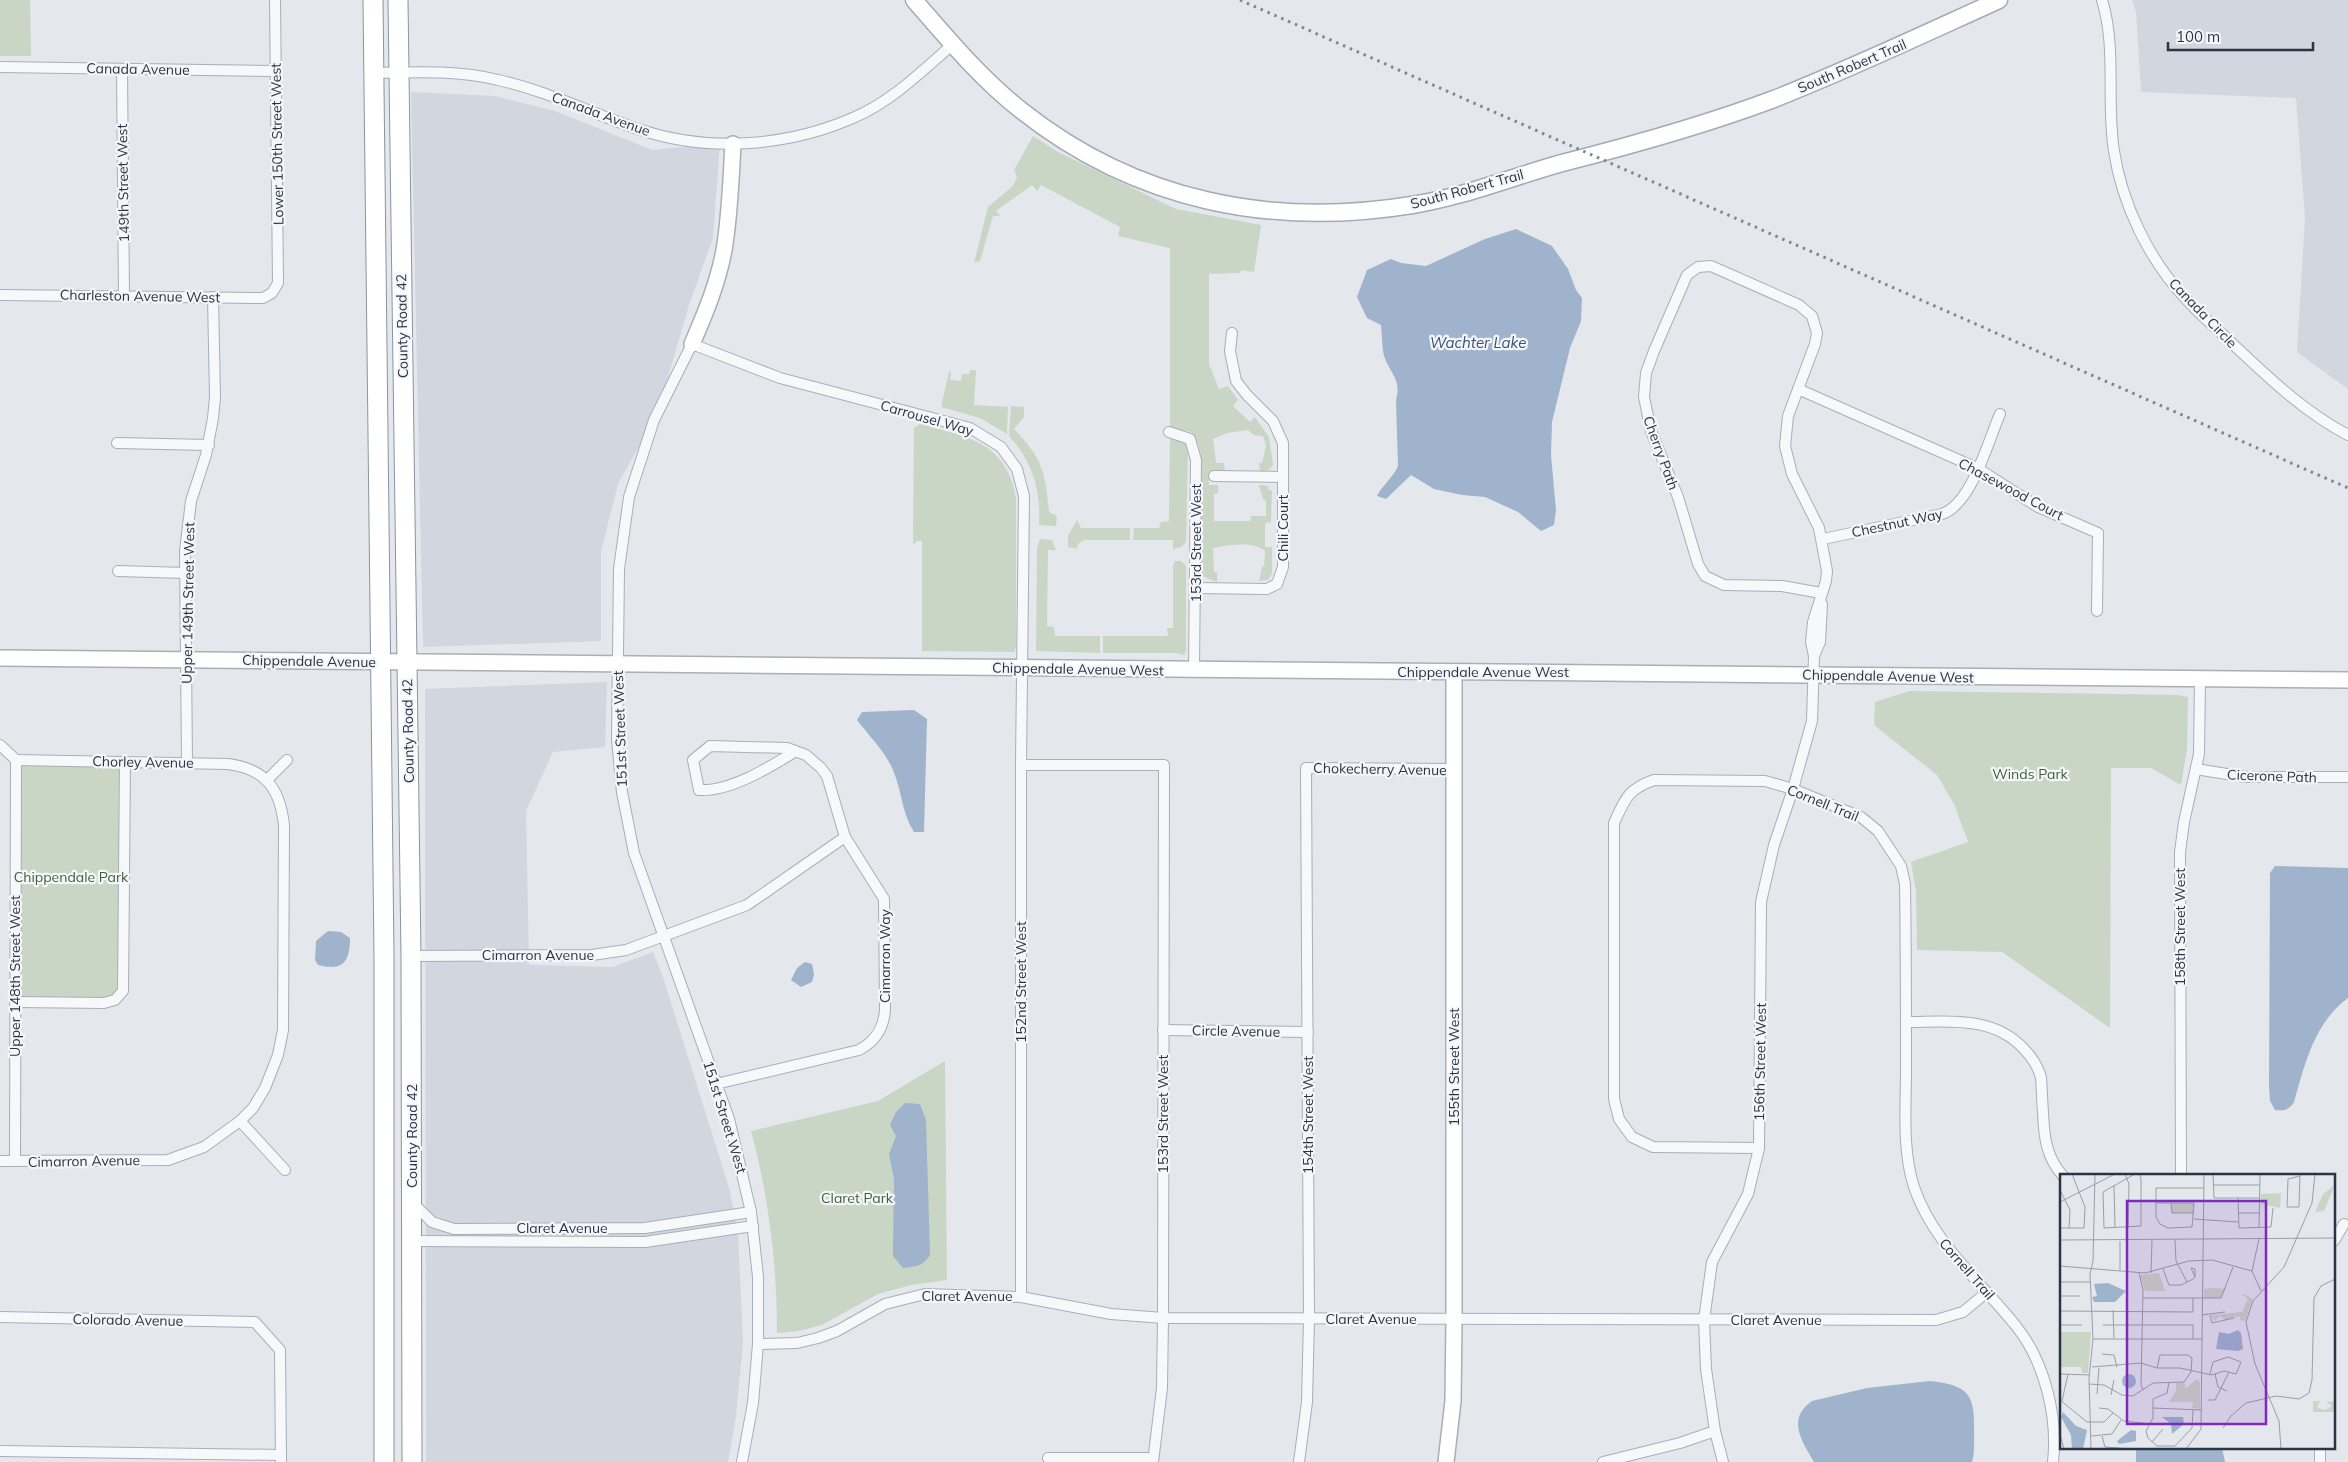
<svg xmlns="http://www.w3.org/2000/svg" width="2348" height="1462" font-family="Mulish,sans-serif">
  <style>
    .built { fill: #d2d6de }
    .green { fill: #c9d6c5 }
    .water { fill: #9fb4cc }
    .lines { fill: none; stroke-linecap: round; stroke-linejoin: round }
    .street-casing { stroke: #a9aeb7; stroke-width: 12 }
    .secondary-casing { stroke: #a9aeb7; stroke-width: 18 }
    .primary-casing { stroke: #a3abb8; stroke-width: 19 }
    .highway-casing { stroke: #8b94a3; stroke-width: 21 }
    .street { stroke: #f7f8fa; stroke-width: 10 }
    .secondary { stroke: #fff; stroke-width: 15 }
    .primary { stroke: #fff; stroke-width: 16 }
    .highway { stroke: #fff; stroke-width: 19 }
    .rail { stroke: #7d8696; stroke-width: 3; stroke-dasharray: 2.5 5; stroke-linecap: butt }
    .labels { text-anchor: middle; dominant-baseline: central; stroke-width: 4.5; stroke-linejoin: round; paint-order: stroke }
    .street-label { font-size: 14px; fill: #2b3445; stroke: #f4f6f9 }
    .park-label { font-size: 14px; fill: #3f6138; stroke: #f4f6f9 }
    .water-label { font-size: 15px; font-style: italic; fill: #34527a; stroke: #f4f6f9 }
    .inset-road { fill: none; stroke: #9a9fa9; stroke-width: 1 }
    .view { fill: #7b2cbf; fill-opacity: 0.15; stroke: #7b2cbf; stroke-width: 2.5 }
    .inset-edge { fill: none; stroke: #2b3445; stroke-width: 2.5 }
  </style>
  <rect width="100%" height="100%" fill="#e4e7ec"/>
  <g class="built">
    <path d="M2132,0h216v389l-51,-37 8,-134 -9,-120 -155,-6 -5,-80z"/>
    <path d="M411,92l84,4 60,15 97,39 68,-7 -7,95 -24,67 -31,107 -40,72 -17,67v90l-178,6z"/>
    <path d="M607,682l-2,65 -52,5 -27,59 3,154 84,2 40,-15 10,25 67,214 8,44 5,107 -7,75 -8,45h-302l-1,-773z"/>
  </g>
  <g class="green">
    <path d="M0,0h30l1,56h-31z"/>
    <path d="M1033,136l23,15 120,58 85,16 -7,47 -12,-2 -3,3 -30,1v90l10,25 9,-3 10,14 -5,6 17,16 5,-5 14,20 4,28 -4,5 -9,2 -1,-9h3l4,-17 -3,-10 -9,-1 -6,-5 -21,3 -14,6 3,24h8l1,9h-16v13h9v8l-4,1v27h36l1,-5h15v-15l-3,-2 -4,-14 10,1 -1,3 4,2 -1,31 -6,1v24h7v26l-4,7 -9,1 3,-14 2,-1 1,-15c-13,-10 -35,-6 -52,-3l1,24h3v10l-17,-7 2,-116 -4,-16 -7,-11 -21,-5v-179l-52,-12 2,-9 -79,-42 -4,6 -5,-6 -36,26 5,5h-8l-13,45 -6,2 14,-56 25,-21 4,-9 -3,-7z"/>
    <path d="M970,370h6l-2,35 34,2 -1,27 -27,-16 -39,-11 8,-35 2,-1 -1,9 11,1 1,-7h7z"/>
    <path d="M1011,406l13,1v10l-10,12c29,30 31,43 35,83l8,4 -1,10 -17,-1c2,-35 -6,-63 -30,-89z"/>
    <path d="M920,424c47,13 87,18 96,74v149l-2,5 -92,-1v-110h-5l-4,4 1,-117z"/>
    <path d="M1170,439l12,1 6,8 -2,94 -5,5 -8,2v-9h-40l1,-12h25l2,-6 8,-1z"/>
    <path d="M1077,520l4,8h49v12h-46l-6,4 -1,5 -9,-2v-11z"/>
    <path d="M1040,539l12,1 4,10h-8l-1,76 7,1 1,9h45v17l-64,-2 1,-102z"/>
    <path d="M1175,561h6l5,5v85l-2,4 -9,-2h-72v-17h65l-1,-8h6v-62z"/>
    <path d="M1909,691l269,4 10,2 -1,52 -6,36 -30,-17h-40l-1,260 -108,-76 -85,-2 -1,-58 -5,-30 57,-20 -14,-38 -17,-29 -63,-50 1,-23z"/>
    <path d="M16,760l109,2v230l-8,8 -101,4z"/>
    <path d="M945,1061l2,219 -36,5 -33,9 -56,31 -23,6 -22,2c0,-69 -8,-135 -26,-202l127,-30z"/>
  </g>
  <g class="water">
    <path d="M1516,229l36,17 16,23 8,21 6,8 -1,23 -11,27 -18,74 -1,33 5,55 -2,15 -13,6 -23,-19 -33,-15 -23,-2 -28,-6 -23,-14 -25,24 -9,-3c6,-12 16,-18 21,-30l-2,-66c6,-21 -6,-26 -12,-44 -2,-9 -2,-21 -3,-31l-14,-7 -10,-21 10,-27 24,-11 10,4 25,3 59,-27z"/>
    <path d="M914,710l13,9 -3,113h-10c-12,-18 -12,-41 -21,-62 -8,-19 -24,-34 -36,-50l5,-8z"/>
    <path d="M2275,866l73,2v130c-34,25 -43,66 -54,104 -5,8 -10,9 -19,8l-5,-9 -1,-16 1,-212z"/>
    <path d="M328,931l13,1 9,6c0,25 -8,33 -32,27l-3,-5 1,-19z"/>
    <path d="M805,962l7,2 2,10 -2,8 -11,5 -10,-7 6,-12z"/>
    <path d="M905,1103l15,1 6,16 4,135c-7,11 -14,12 -27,13l-10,-12v-12l1,-65 -5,-25 7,-18 -6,-11 6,-13z"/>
    <path d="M1930,1381c38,4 45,13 44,49 0,11 1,22 -2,32h-158c-12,-21 -28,-43 -2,-61l55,-13z"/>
    <path d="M2136,1448h86l3,14h-89z"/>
  </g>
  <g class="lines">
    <g class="street-casing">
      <g id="street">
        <path d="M2102,0c15,49 4,101 12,151 8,53 35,109 72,148 16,18 35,33 52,50 33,31 69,65 110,86"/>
        <path d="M0,67l276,4"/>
        <path d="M122,69l2,227"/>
        <path d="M374,73c42,-1 84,-3 124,7 50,11 95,34 143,50 69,23 149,16 214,-13 37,-16 67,-46 97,-72"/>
        <path d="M0,295l263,3 9,-5 6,-10 -3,-283"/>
        <path d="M1798,389l179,79 61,39 60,26 -1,78"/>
        <path d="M1169,432l21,7 6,21 -2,210"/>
        <path d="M117,443l92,2"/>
        <path d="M1214,476l69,1"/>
        <path d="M1823,539l119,-25c30,-10 46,-73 58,-100"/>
        <path d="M118,571l67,2"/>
        <path d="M1195,588l72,1 10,-5 6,-17v-124l-10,-22 -26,-26 -11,-14 -6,-30 2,-18"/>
        <path d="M1814,656l6,-14 2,-38"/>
        <path d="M0,745l16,15"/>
        <path d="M187,763l-2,-212 6,-50 15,-46 7,-37 2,-21 -2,-100"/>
        <path d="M1021,765h143l-1,553 -1,70 -9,74"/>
        <path d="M2196,769l49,8h103"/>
        <path d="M267,780l20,-20"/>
        <path d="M411,956l181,-1 34,-5 121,-45 98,-68"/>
        <path d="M15,1002l89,1 11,-3 8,-9 2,-229"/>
        <path d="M1906,1022c41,0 87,-7 118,27 7,7 15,19 17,29 1,11 1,23 2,34 1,25 3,45 20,64"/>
        <path d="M1163,1030l145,2"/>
        <path d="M716,1084l143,-34c17,-9 25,-22 26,-41l-1,-110 -39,-62 -18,-61 -6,-8 -15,-13 -19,-7 -77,-2 -17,14 6,30c31,2 71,-23 97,-39"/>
        <path d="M240,1121l45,49"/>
        <path d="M1759,1148l-106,-1 -21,-10 -13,-18 -5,-20v-276c11,-24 14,-34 40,-43l111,1 28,8 68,28 17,14 23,35 4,18c1,62 1,124 1,186 0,38 -4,80 8,117 19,56 66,94 102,139 29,36 42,91 37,136"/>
        <path d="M0,1161l168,-1 36,-13 36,-26 13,-13 12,-20 13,-33 5,-25 1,-205c-4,-36 -18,-56 -56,-61l-212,-4"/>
        <path d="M15,1161l1,-401"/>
        <path d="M2181,1176l-1,-324 4,-30 15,-68 1,-74"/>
        <path d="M413,1203l19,19 22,7 191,-1 106,-16"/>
        <path d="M412,1241l233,1 108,-16"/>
        <path d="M2334,1241l10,-17"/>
        <path d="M0,1317l255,5 25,28 1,112"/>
        <path d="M758,1344l39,-1 21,-5 19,-7 48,-27 40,-10 96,3 90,17 52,4 773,2 27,-8 24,-20"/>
        <path d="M0,1451l281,4"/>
        <path d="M1048,1458h105"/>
        <path d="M742,1462l11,-59 5,-59v-67l-7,-65 -22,-93 -95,-266 -12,-61 -5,-53 2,-170 10,-72 25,-77 38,-76 88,34 190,50 31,19 16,22 7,27 -3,269v532"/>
        <path d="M1299,1462l8,-60 2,-83 -3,-551 148,1"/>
        <path d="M1603,1462l77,-19 35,-12"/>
        <path d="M1723,1462l-8,-31 -9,-62 -2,-49 8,-58 36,-68 11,-46 2,-246 13,-57 19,-56 19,-68 2,-65 -3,-14 2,-20 13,-41 1,-10 -8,-43 -27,-54 -7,-28 3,-30 27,-72 2,-11 -5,-17 -13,-11 -88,-39 -13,1 -11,8 -33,76 -8,22 -2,24 7,34 27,66 20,67 7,12 19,9 58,1 39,7"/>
        <path d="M2320,1462v-14"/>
      </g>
    </g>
    <g class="secondary-casing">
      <g id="secondary">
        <path d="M692,344c13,-30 26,-61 32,-94 6,-35 7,-71 9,-106"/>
        <path d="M0,658l2348,22"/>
        <path d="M1446,1462l7,-61 1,-81v-648"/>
      </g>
    </g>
    <g class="primary-casing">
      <path id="primary" d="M914,0c34,39 67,79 108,111 114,90 249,117 390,94 51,-8 100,-28 150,-42 71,-18 143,-38 212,-64 76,-30 150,-65 225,-99"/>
    </g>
    <g class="highway-casing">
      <g id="highway">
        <path d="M373,0l11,956v506"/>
        <path d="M398,0l13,956 1,506"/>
      </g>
    </g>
    <use href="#street" class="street"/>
    <use href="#secondary" class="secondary"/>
    <use href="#primary" class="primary"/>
    <use href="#highway" class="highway"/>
    <path class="rail" d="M1240,0l1108,488"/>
  </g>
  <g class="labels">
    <g class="street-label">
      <text transform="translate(1852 66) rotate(-23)">South Robert Trail</text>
      <text transform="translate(138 69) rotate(1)">Canada Avenue</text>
      <text transform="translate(601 114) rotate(20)">Canada Avenue</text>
      <text transform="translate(277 144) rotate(-91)">Lower 150th Street West</text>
      <text transform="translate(123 183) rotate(-91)">149th Street West</text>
      <text transform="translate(1467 189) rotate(-15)">South Robert Trail</text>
      <text transform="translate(140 296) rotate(1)">Charleston Avenue West</text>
      <text transform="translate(2203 313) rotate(46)">Canada Circle</text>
      <text transform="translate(402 326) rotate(-91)">County Road 42</text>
      <text transform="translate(927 418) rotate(16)">Carrousel Way</text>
      <text transform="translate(1661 453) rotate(70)">Cherry Path</text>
      <text transform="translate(2011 489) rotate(28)">Chasewood Court</text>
      <text transform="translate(1897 523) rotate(-12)">Chestnut Way</text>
      <text transform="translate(1283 528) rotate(-90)">Chili Court</text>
      <text transform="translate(1196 543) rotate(-90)">153rd Street West</text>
      <text transform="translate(188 603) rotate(-89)">Upper 149th Street West</text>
      <text transform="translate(309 661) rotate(1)">Chippendale Avenue</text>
      <text transform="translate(1078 669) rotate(1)">Chippendale Avenue West</text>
      <text x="1483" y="672">Chippendale Avenue West</text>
      <text transform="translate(1888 676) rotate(1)">Chippendale Avenue West</text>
      <text transform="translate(620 729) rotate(-92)">151st Street West</text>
      <text transform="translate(408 731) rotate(-91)">County Road 42</text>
      <text transform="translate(143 762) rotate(1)">Chorley Avenue</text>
      <text transform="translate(1380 769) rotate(1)">Chokecherry Avenue</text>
      <text transform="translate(2272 776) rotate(2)">Cicerone Path</text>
      <text transform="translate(1823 803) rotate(22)">Cornell Trail</text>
      <text transform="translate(2180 927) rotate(-90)">158th Street West</text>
      <text x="538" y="955">Cimarron Avenue</text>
      <text transform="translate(885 956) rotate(-90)">Cimarron Way</text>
      <text transform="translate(15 976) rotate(-90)">Upper 148th Street West</text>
      <text transform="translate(1021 982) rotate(-90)">152nd Street West</text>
      <text transform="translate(1236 1031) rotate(1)">Circle Avenue</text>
      <text transform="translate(1760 1062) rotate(-89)">156th Street West</text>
      <text transform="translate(1454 1067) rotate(-90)">155th Street West</text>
      <text transform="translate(1163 1114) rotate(-90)">153rd Street West</text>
      <text transform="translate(1308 1115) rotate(-90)">154th Street West</text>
      <text transform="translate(725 1117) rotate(73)">151st Street West</text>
      <text transform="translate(412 1136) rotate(-90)">County Road 42</text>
      <text transform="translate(84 1161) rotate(-1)">Cimarron Avenue</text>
      <text x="562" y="1228">Claret Avenue</text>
      <text transform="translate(1967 1269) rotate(49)">Cornell Trail</text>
      <text x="967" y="1296">Claret Avenue</text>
      <text x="1371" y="1319">Claret Avenue</text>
      <text transform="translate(128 1320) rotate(1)">Colorado Avenue</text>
      <text x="1776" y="1320">Claret Avenue</text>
    </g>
    <g class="park-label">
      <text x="2030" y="774">Winds Park</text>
      <text x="71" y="877">Chippendale Park</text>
      <text x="857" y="1198">Claret Park</text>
    </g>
    <g class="water-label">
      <text x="1478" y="342">Wachter Lake</text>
    </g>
  </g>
  <g transform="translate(2060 1174)">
    <rect width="275" height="275" fill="#e4e7ec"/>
    <path d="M275,11l-11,26 -9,1 8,-18zM221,19l-1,15 -19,-4v-10zM111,29h23v10h-22zM99,99l6,18h-20l-5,-16zM144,115l10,-1 12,1 -6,9h-16zM181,120l5,1 7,4 -8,22 -5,-1v-4l-15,4 -5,-4 -6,5 -3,-6 31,-3 6,-13zM0,158h31l-3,41h-6l-1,-6h-21zM137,205l3,3v27l-8,-1 1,-6h-24l7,-11v-8h8l2,5zM253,227h7l-3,7 8,2 7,-4 -6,-4 8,-1v11h-21z" fill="#c9d6c5"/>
    <path d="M48,109l18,8 -11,11h-21l-2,-5 5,-1 -3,-12zM178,156l3,3 2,16 -5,2 -22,-2 3,-17 10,2zM62 207a7 7 0 1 1 14 0a7 7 0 1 1-14 0ZM3,238l13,14 11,4 -4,19h-11l-1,-14 -10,-18zM102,243h21l1,7 -12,10 -1,-10zM71,256l5,1v10l-17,3 -2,-3z" fill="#9fb4cc"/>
    <path class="inset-road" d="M65,0l4,10 -1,44M75,0l-32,18 1,36 37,-2v-48l-2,-4M153,0l1,24h46M240,2l-12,3 -1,28h12l1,-33M54,11l1,43M153,11h47M0,16l10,20 -1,18M178,24l1,30 32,-1 2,-19M0,28l55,-28M96,29h38M111,29l1,10h22M178,39h22M134,45l44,3M132,53l-24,1 -8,-4 -4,-7v-29h48M132,53l2,-24M0,54h24l1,-21 -13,-33M199,54l1,-54M199,65l-7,32 9,20M0,66l275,-2M115,66l1,21 11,21M0,92l85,7 44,-12 23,-1 40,11M103,95l6,16h12l12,-6 2,-2v-8l-4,-1 4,9M60,96v-29M79,99l4,17 -2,95 2,5M91,99l1,-33M0,108h30M0,122h20M83,124h78l12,-31M53,136l1,28M0,137l133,1v-14M142,141l23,-3M150,141l2,8 22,-5M0,151h22M43,151h90v14M33,165h109M42,180l12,1 3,12M32,193l49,-4 16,5h23l32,7 12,-4 12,3 5,-12 -13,-5 -15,5 -3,12M0,200l30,1M155,200l3,13 9,4M109,208l-2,11 -14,6v19l-7,13 2,7 9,8h18l17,-18 1,-18M29,210l15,1 18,10 11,1 20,-13 31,-1 7,-10 1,-14 -4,-3h-28l-3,13M37,220l2,-26M51,221l3,-15M0,226l27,22h17l9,-9M148,226h7l14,-28M2,227l6,-27M39,234l9,1 16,12 26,3M93,234l49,2M163,254l8,-12 15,-13 30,-7 23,3 10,-6 3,-13 2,-82 7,-12 14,-7M0,260l4,15M31,262l21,-2 9,-14M42,262l3,11 26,2M92,268l11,-13M31,275l-2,-71 4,-39 -3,-65 3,-13 2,-87M126,275l15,-20 3,-255M221,275l-2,-28 -24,-57 -9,-42 7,-21 31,-34 28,-64 3,-29"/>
    <path class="view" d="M67,27h139v223h-139z"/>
    <rect width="275" height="275" class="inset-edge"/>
  </g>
  <path d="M2168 42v8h145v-8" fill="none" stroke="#2b3445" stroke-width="2.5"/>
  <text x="2176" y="42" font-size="15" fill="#2b3445" stroke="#f4f6f9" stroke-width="4" paint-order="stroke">100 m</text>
</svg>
